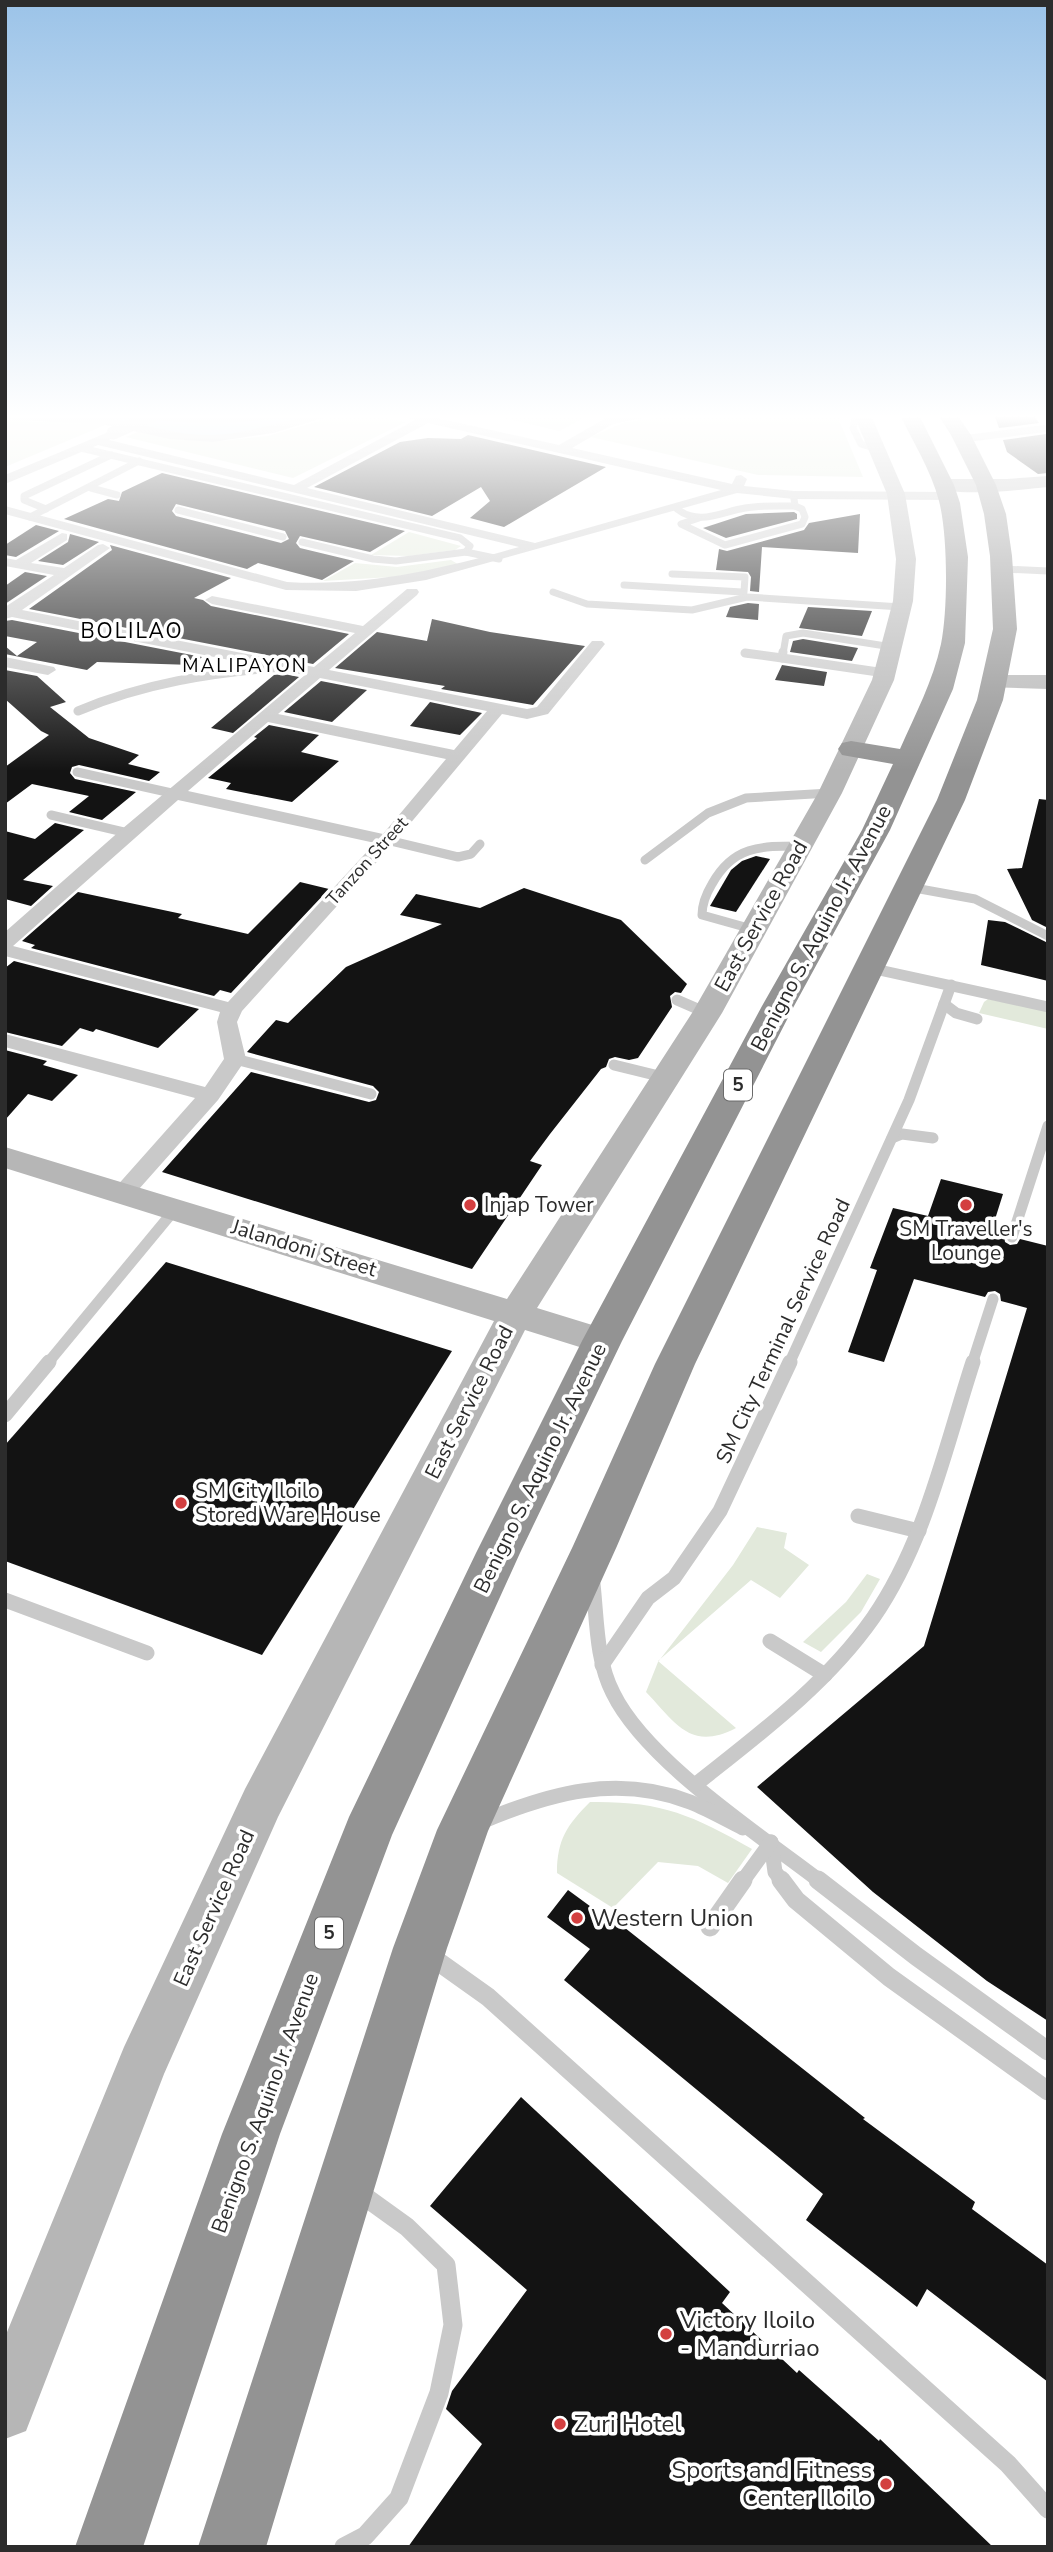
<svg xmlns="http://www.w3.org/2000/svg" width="1053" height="2552" font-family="'Nunito Sans',sans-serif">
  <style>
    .green { fill: #e2e9db }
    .water { fill: #c9d9e7 }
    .building { fill: #131313; fill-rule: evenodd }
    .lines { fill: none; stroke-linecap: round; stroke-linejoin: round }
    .lane-far4 { stroke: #c9c9c9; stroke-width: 7 }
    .lane-far3 { stroke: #c9c9c9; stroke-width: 9 }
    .lane-far2 { stroke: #c9c9c9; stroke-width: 11 }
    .lane-far1 { stroke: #c9c9c9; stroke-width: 15 }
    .lane { stroke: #c9c9c9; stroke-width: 19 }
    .street { fill: #c9c9c9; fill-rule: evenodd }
    .secondary { fill: #b6b6b6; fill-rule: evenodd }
    .highway { fill: #939393; fill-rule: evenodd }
    .street-bridge { stroke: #c9c9c9; stroke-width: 13 }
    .poi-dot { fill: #d33f40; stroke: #fff; stroke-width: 2.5 }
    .labels { text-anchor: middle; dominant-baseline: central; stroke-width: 7; stroke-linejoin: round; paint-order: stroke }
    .far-street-label { font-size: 18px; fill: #2c2c2c; stroke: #fff }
    .far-neighbourhood-label { font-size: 19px; letter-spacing: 2px; fill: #000; stroke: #fff }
    .shield { fill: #fff; stroke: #6b6b6b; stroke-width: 2 }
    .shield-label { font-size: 19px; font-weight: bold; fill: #2c2c2c }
    .far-quarter-label { font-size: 21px; letter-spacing: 2px; fill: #000; stroke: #fff }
    .street-label { font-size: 21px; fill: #2c2c2c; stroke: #fff }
    .poi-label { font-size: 21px; fill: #2c2c2c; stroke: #fff; text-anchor: start }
    .near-poi-label { font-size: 24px; fill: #2c2c2c; stroke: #fff; text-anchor: start }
  </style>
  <rect width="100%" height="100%" fill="#fff"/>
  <g class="green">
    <path d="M346,413h16l44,9 -113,56 -167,-41 16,-7 79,11 47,-5z"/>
    <path d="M482,413h112l-35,18z"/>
    <path d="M701,413h135l27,64 -105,-2 -167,-38 34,-15z"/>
    <path d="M5,418l21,3 84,2 -105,44z"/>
    <path d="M409,532l52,14 -6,4 -46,6 -38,-1z"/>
    <path d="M451,560l10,6 -69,11 -69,4 32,-18 42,4z"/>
    <path d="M988,999l60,12v18l-69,-16 5,-11z"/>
    <path d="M757,1527l30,6 -3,15 25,17 -29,33 -29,-18 -93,81 78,67c-46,24 -61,-6 -90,-36l12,-30 75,-97z"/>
    <path d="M867,1574l13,5 -19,33 -40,40 -18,-10 43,-40z"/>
    <path d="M590,1802c70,-1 101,12 162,47l-24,34 -30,-17 -40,-4 -45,46 -56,-35c0,-33 10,-48 33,-71z"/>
  </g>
  <path class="water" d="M5,413h132l24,5h93l30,-5h50l-66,20 -71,5 -55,-11z"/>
  <g class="building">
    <path d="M994,414h39l6,9 -40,5z"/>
    <path d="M1046,434l2,39 -10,1 -31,-22 -4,-12z"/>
    <path d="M468,435l138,32 -102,60 -34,-9 20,-17 -9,-14 -49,29 -118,-29 86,-45 28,-4 33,1z"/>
    <path d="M162,473l243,58 -35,21 -70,-16 -4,7 4,5 54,13 -32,19 -64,-17 -11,6 -183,-50 44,-20 11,2 3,-9zM176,504l109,27 4,8 -8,4 -105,-27 -4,-5z"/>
    <path d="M794,512l3,2v5l-71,19 -23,-10 43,-14z"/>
    <path d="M860,514l-2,39 -96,-6 -3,45 -9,-1 1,-14 -3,-5 -32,-2 3,-21 8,2 77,-21 5,-7z"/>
    <path d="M36,525l23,6 -43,26 -11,-2v-10z"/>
    <path d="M70,534l29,8 -36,23 -25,-4 30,-19z"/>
    <path d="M110,545l121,33 -37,20 9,2 8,6 138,28 -36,30 -284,-55 83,-59z"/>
    <path d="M25,572l22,4 -42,28v-18z"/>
    <path d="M748,603l11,1 -1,16 -32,-3 4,-10z"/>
    <path d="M808,607l64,4 -10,25 -63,-8z"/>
    <path d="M432,619l58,13 95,14 -52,59 -92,-16 4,-3 -110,-18 42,-36 50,9z"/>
    <path d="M12,620l190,37 -9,8 -96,-3 -10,8 -57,-11 -25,-5v-8l12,10 20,-14 -32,-6v-15z"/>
    <path d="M803,639l55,9 -6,13 -62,-9 3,-11z"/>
    <path d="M782,665l45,7 -3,14 -49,-6z"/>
    <path d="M5,670l32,6 29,26 -16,5 39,31 50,17 -11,9 32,8 -11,9 -70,-16 -7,2 -2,6 5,6 61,13 -34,28 -33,-8 20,-16 -57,-12 -27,20v-37l44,-32 -8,-4 -36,-32z"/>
    <path d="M284,674l15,3 -66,56 -22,-5 63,-53z"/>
    <path d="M321,681l46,9 -35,32 -48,-10z"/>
    <path d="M430,702l52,11 -22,22 -50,-9z"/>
    <path d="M269,725l50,10 -18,17 38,9 -47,41 -66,-13 5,-6 -23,-5 49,-40 -3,-1z"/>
    <path d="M1039,799l9,1v128l-16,-8 -25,-51 15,-1z"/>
    <path d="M55,823l29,7 -61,50 30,6 -22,20 -26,-7v-68l30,8z"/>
    <path d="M756,856l14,3 -34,53 -26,-6 21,-36 11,-9z"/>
    <path d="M300,882l29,7 -98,104 -11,-3 -6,6 -183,-48 4,-3 -13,-4 56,-49 104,22 -4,4 70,16z"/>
    <path d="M524,888l97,32 66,64 -6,9 -6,-1 -5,4 2,11 -34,51 -9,2 -14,-3 -6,2 -3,8 -5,2 -51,65 -20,27 12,4 -70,104 -310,-97 89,-100 118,30 7,-2 3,-8 -6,-6 -126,-34 29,-32 12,3 58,-56 96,-43 -42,-9 16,-21 64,14z"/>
    <path d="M988,920l17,2 43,21v38l-67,-16z"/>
    <path d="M14,961l185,48 -41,39 -62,-19 -3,3 -13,-4 -18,18 -57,-14v-64z"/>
    <path d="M5,1050l42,11 -4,4 35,10 -26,26 -24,-7 -23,26z"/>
    <path d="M941,1179l62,15 -12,38 13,4 1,6 5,3 7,-1 3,-5 28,7v775l-61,-40 -114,-89 -116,-105 167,-141 103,-338 -26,-7 -1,-7 -5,-3 -7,1 -3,5 -71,-18 -30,83 -36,-10 29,-82 -7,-2 23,-60 35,8z"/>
    <path d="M166,1262l286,89 -190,304 -257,-94v-116z"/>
    <path d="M568,1890l45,33 2,-3 250,198 -2,1 112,83 -3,7 76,56v117l-121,-93 -10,18 -111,-87 17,-26 -259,-214 26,-31 -43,-32z"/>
    <path d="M521,2097l209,195 -8,11 75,70 2,-3 80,71 1,-2 113,108h-585l74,-103 -36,-35 6,-18 75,-101 -97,-84z"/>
  </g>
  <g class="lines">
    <g class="lane-far4">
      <path d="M861,415l-6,3 -2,10 8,16 16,5"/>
      <path d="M963,439l85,-11"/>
      <path d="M81,448l379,90 10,8 -4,6"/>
      <path d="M91,488l26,7"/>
      <path d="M46,509l-22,-9v-4l87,-41"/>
      <path d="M677,509c22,17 44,3 68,-1 17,-3 33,-2 50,-2l-1,-7"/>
      <path d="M178,510l105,27"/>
      <path d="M30,517l109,-56"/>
      <path d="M699,518l-18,6 44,21 77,-21 3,-7 -3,-8 -7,-3"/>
      <path d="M302,542l71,17 23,2 70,-9 33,7"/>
      <path d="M1002,569l46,2"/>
      <path d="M672,574l73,3 -1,15"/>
      <path d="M624,585l118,7"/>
      <path d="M553,592l34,12 105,6 55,-13 154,10"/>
      <path d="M745,653l4,1"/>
      <path d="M783,654l3,-18 17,-3 89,14"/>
    </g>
    <g class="lane-far3">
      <path d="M783,652l-1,6 103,15"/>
      <path d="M745,653l37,5"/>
      <path d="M78,711c66,-28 133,-38 204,-44"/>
      <path d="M77,772l99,22"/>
      <path d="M51,815l77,18"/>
      <path d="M387,840l71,17 13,-3 9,-10"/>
      <path d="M645,860l63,-47 38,-15 84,-5"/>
      <path d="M909,887l66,12 73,37"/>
      <path d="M752,929l-50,-14c0,-11 4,-21 10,-31 21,-38 48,-38 88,-38"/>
    </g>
    <g class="lane-far2">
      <path d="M870,968l178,39"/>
      <path d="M677,1000l30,13"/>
      <path d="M944,1004l12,9 21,6"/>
      <path d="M235,1059l136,35"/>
      <path d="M614,1065l53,13"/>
      <path d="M892,1138l10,-4 31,4"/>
      <path d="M1012,1237l36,-111"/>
      <path d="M47,1364l129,-156"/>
      <path d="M789,1364l120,-264 42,-115"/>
      <path d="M972,1364l21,-65"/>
    </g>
    <g class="lane-far1">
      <path d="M5,1415l44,-53"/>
      <path d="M858,1516l61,15"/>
      <path d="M593,1584c4,36 3,76 20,109 33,68 147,142 208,189"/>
      <path d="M5,1600l142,53"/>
      <path d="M770,1641l55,34"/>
      <path d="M602,1665l46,-67 26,-20 46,-67 70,-149"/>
      <path d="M695,1785c63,-50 131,-100 178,-167 52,-75 72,-170 100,-256"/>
      <path d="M481,1822c69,-29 136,-48 209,-20 18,7 35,17 53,26"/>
      <path d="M771,1842l4,30 8,10"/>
      <path d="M742,1882l29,-40"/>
    </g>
    <g class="lane">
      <path d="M781,1880l15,20 93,77 159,114"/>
      <path d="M818,1880l98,76 132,95"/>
      <path d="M710,1927l33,-47"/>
      <path d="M429,1955l59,42 520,467 40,45"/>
      <path d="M344,2547l21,-11 34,-38 40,-105 14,-68 -7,-60 -39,-38 -50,-36"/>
    </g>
    <g class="street">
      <path d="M5,413c32,0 66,-1 97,4 37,5 72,19 111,18 43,-1 84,-22 127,-22l-67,20 -60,9 -43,-3 -69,-15 -85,-4 -11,-1z"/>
      <path d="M156,413l59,3 35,-3 29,2 -6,4 -58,5 -63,-4 -2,-3z"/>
      <path d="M393,413h43l1,5 122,27 47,-27 29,-5h32l-54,11 -41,24 160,36 4,-8 5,-1 6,4 -3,7 50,5 154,1 7,4 -7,4 -154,-1 -57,-6 -311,87 -70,11 -70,-1 -281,-76v-8l282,76c80,5 155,-13 232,-35l-421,-102 -93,39v-9l106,-44 6,4 -8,5 185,45 121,-65zM428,423l293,67 -186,53 -228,-55z"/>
      <path d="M62,533l5,1v6l-36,23 33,5 34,-23 5,-1 7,4 -88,62 292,57 41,-34 -143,-29 -7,-4 7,-4 151,30 44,-37h10l2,3 -2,3 -88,75 198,39 10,-2 55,-66h10l3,3 -57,70 -21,5 -25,-5 -109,130 -151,167 -5,11 9,37 -28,41 -87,98 -8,3 -8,-3 -4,-5 4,-5 80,-90 -190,-51v-13l200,53 19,-28 -7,-37 3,-10 -215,-56v-24l117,-103 183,-154 -293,-58 -7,2v-12l49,-32 -49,-9v-8l11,2zM320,678l167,33 -33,39 -176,-36zM268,722l178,37 -63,75 -195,-43zM178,800l197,43 -147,159 -215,-56z"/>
      <path d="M5,657l49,10 2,3 -8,5 -43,-8z"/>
    </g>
    <g class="secondary">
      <path d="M853,413h17l35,81 11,65 -3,42 -19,79 -52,113 -120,220 -185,295 78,24 5,9 -5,9 -13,4 -77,-24 -247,487 -114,257 -138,357 -21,8v-102l119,-290 121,-258 249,-468 -489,-153v-21l502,152 185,-286 126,-220 54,-113 21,-79 3,-42 -9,-65z"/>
      <path d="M1048,476v11c-21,2 -101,12 -113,-2l9,-6h63z"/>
      <path d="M994,675h54v14l-62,-2 -3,-5 3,-5z"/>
    </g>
    <g class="highway">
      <path d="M899,413h19l36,72 6,18 8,54 -3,86 -12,46 -63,141 -96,176 -172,335 -102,212 -128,282 -112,299 -137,413h-68l147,-413 127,-317 127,-264 106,-212 180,-335 100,-176 31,-66 -51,-9 -4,-6 4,-6 9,-2 49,8c15,-34 33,-68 41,-105 7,-34 7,-109 -2,-143 -8,-31 -26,-59 -40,-88z"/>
      <path d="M937,413h19l15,22 25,50 10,29 6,42 5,73 -14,71 -38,100 -270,564 -78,182 -129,285 -41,117 -181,599h-68l195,-599 44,-118 136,-284 82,-182 282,-564 40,-100 16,-71 -3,-73 -6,-42 -8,-29 -25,-50z"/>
    </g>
    <path class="street-bridge" d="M113,433l45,-20"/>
  </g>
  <linearGradient id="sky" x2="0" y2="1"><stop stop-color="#9bc3e8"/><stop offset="0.54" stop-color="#fff"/><stop offset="1" stop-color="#fff" stop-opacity="0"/></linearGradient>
  <rect width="1053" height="771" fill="url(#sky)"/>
  <g class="poi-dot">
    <circle cx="470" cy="1205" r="7"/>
    <circle cx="966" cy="1205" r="7"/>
    <circle cx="181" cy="1503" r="7"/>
    <circle cx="577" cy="1918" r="7"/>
    <circle cx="666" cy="2334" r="7"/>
    <circle cx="560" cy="2424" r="7"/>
    <circle cx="886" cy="2484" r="7"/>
  </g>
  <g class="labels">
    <g class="far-street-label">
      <text transform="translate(367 861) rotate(-48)">Tanzon Street</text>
    </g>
    <g class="far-neighbourhood-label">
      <text x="245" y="666">MALIPAYON</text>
    </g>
    <g class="shield">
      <rect x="724" y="1069.5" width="28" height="31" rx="5"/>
      <rect x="315" y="1917.5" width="28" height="31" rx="5"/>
    </g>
    <g class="shield-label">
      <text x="738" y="1085">5</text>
      <text x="329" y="1933">5</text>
    </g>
    <g class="far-quarter-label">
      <text x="132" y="631">BOLILAO</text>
    </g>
    <g class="street-label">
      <text transform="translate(761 916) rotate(-61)">East Service Road</text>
      <text transform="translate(821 928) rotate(-62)">Benigno S. Aquino Jr. Avenue</text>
      <text transform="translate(304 1248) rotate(17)">Jalandoni Street</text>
      <text transform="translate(783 1331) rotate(-65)">SM City Terminal Service Road</text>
      <text transform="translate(469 1402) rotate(-63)">East Service Road</text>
      <text transform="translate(540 1468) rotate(-64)">Benigno S. Aquino Jr. Avenue</text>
      <text transform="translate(214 1908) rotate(-66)">East Service Road</text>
      <text transform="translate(265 2103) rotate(-70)">Benigno S. Aquino Jr. Avenue</text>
    </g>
    <g class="poi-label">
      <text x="484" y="1205">Injap Tower</text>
      <text x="966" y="1229" text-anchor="middle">SM Traveller's<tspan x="966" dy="24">Lounge</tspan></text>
      <text x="195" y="1491">SM City Iloilo<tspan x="195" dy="24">Stored Ware House</tspan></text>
    </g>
    <g class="near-poi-label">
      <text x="591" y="1918">Western Union</text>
      <text x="680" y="2320">Victory Iloilo<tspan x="680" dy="28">- Mandurriao</tspan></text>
      <text x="574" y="2424">Zuri Hotel</text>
      <text x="872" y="2470" text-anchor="end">Sports and Fitness<tspan x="872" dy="28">Center Iloilo</tspan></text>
    </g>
  </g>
  <rect width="1053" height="2552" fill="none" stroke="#2c2c2c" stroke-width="14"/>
</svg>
